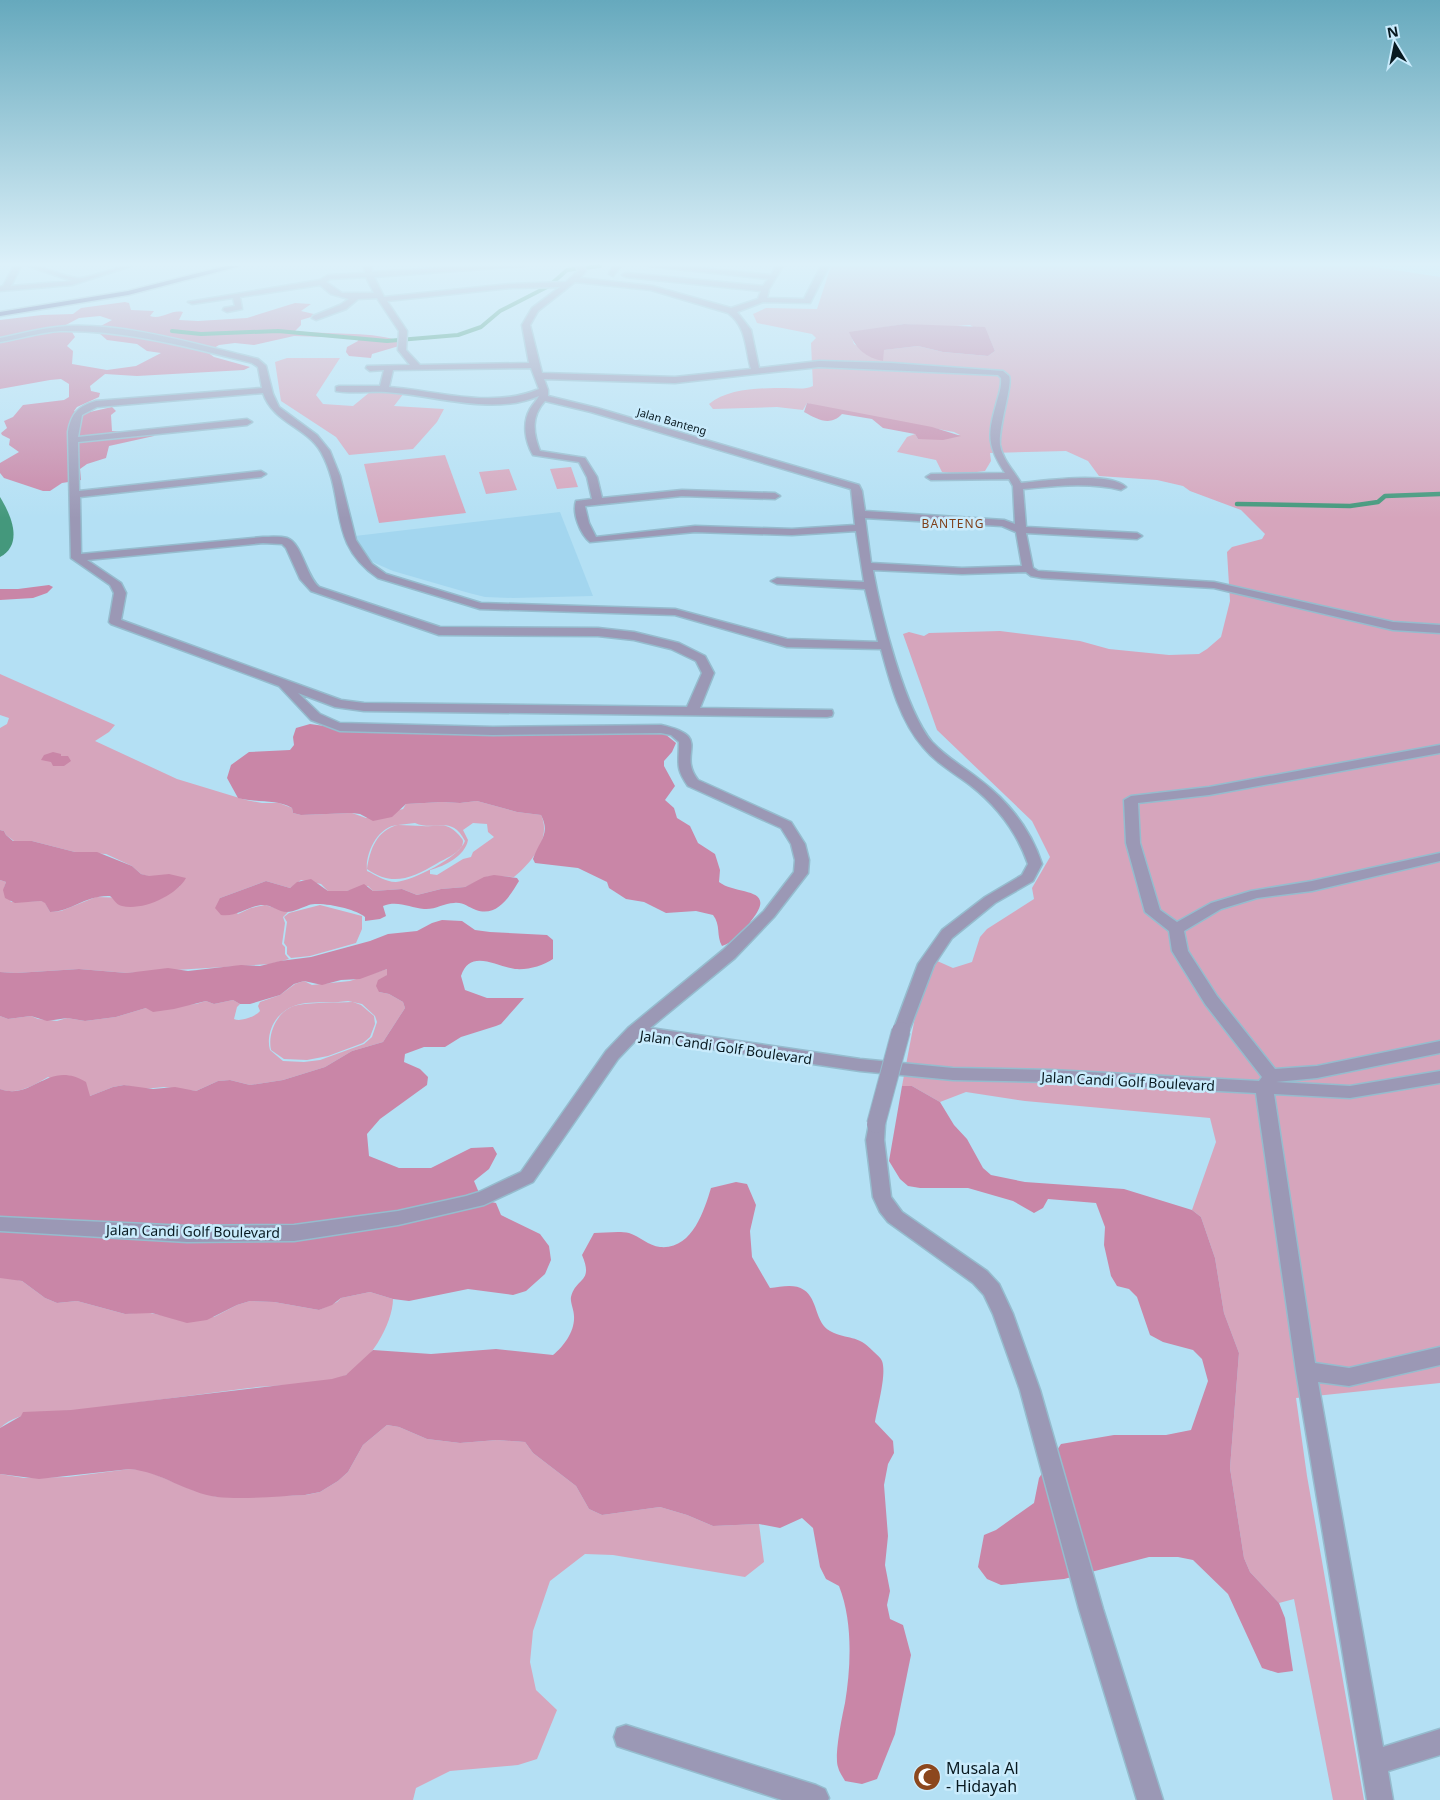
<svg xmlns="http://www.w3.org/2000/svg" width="1440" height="1800" font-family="'Noto Sans',sans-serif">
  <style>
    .built { fill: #a3d6ef }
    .green { fill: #d6a5bc; fill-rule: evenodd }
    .forest { fill: #c986a7; fill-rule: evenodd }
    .water { fill: #44987c }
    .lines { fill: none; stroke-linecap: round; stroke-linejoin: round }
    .stream-far1 { stroke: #44987c; stroke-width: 4 }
    .stream { stroke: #44987c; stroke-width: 4.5 }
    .street-casing { stroke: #95bcce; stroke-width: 3 }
    .highway-casing { stroke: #95bcce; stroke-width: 3 }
    .street { fill: #9b98b5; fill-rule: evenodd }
    .highway { fill: #574f89; fill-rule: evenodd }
    .street-bridge-casing { stroke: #95bcce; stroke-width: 20; stroke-linecap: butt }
    .street-bridge { stroke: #9b98b5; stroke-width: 18 }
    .labels { text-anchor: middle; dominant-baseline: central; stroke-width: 5; stroke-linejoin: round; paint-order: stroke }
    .far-street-label { font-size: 11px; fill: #081920; stroke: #c9ebfc }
    .far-neighbourhood-label { font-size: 12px; letter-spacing: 1px; fill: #7f401a; stroke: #c9ebfc }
    .street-label { font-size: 14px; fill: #081920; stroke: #c9ebfc }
    .near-poi-label { font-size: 16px; fill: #081920; stroke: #c9ebfc; text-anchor: start }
  </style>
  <rect width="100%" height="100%" fill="#b4e0f4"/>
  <path class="built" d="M560,512l33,84 -80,2 -28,-1 -16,-4 -76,-22 -23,-10 -15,-25z"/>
  <g class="green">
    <path d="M831,266h537l72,11v1106l-144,15 11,78 57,324h-31l-39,-201 -15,4 -29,-31 -6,-14 -14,-90 9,-115 -15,-40 -9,-55 -14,-41 -9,-7 24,-68 -6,-24 -185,-17 -59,-9 -26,10 -28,-16h-10l14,-74 19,-52 18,8 19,-6 8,-25 7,-8 47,-30 -2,-11 18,-31 -18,-36 -95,-91 -34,-96 6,-2 15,4 5,-3 71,-2 80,10 29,8 60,6 30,-1 8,-5 14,-12 9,-36 -3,-49 5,-5 30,-8 3,-5 -24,-24 -51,-19 -7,-5 -26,-6 -58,-4 -11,-15 -22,-10 -76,2 1,8 -6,10 -24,3 -19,-2 -6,-12 -39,-8 10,-15 8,-3 3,5 42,-4 -6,-3 -130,-24 -17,-5 -4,7 -26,-3 -64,2 -4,-5c19,-16 53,-16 77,-16 9,0 19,2 27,-2l-2,-43 5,-5 -4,-4 -55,-11 -4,-9 13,-6 51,1zM904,324l40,3 26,-2 19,12 6,14 -7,5 -45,-4 -25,-6 -35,4v11l-29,-17 -4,-11z"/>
    <path d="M287,358h53l-24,37 7,9 30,2 17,-14 34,1 -10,13 50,3 -7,13 -24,27 -64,6 -13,-18 -55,-36 -6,-39z"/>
    <path d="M445,455l21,58 -87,10 -15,-59z"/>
    <path d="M571,467l7,20 -21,2 -7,-20z"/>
    <path d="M509,469l8,21 -31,4 -7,-22z"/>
    <path d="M0,674l115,51 -6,7 -14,9 82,38 69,21 16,3h17l13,5 1,5 8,2 51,-2 14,5 37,-9 3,-5 36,-2 18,1 17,-2 40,11 24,3c11,23 -10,48 -27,62l-25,-1 -24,11 -24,2 -24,6 -15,-6 -29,2 -5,-5 -21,5h-19l-7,-7 -20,-4 -11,8 -24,-7 -46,17 18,16 13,-6 14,-3 23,7 -5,5 2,6 -3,21 3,3v7l4,5 -19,5 -143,9 -48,-4 -63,4 -16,-1v-92l6,2 -2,6 7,14 30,-1 4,1 5,10 11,-1 35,-14 64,2 20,-13 -39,-12 -9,-8 -26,-12 -31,-2 -43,-11h-18l-8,-6 -2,-4 -4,-1v-102l7,-4 2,-6 -9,-3zM415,823c21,9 36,-9 50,18 -5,16 -53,40 -69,41 -11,0 -20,-7 -29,-11 -2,-18 11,-45 31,-46 -21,5 -28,24 -31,44 25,18 45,9 69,-5 10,-6 20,-9 26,-18 2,-6 1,-6 -3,-11 -15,-15 -18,-7 -37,-9 -8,0 -15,-1 -24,-1zM473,823l14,1 1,8 6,5 -21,15 -2,5 -8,2 -26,16 -7,-1v-4c15,-4 35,-14 38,-30l-5,-10z"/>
    <path d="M320,905l42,11v13l-6,14 -46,13 -19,2 -4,-4v-7l-3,-4 3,-21 -3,-5 5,-4z"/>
    <path d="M387,969v6l-8,17 10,2 14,8 2,6 -22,34 -31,9 -27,16 -42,13 -33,5 -20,-5 -12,1 -22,10 -32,-4 -21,2 -19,-4 -11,2 -23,9 -42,-19c-14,8 -31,19 -48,12v-73l8,3 23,-3 7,3 19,2 10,-3 18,3 31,-4 30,-9 50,-4 10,-3 8,3 19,-4 7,4 -3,3 -3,12c6,3 21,-2 26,-8l-2,-5 2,-4 20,-7 15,-11 9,-3 8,4 38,-4zM348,1001l14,3 13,12 2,6 -5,15 -8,7 -44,16 -16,2 -21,-1 -13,-11c-3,-10 0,-24 8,-33 19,-21 44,-12 70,-16z"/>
    <path d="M353,1002l8,3 13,11 1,8 -5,13 -7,6 -35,13 -21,4 -23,-1 -13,-9c-4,-18 8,-42 27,-45 17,-3 38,-2 55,-3z"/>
    <path d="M4,1277l18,4 23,17 12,5 20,-2 48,13 20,-2 26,5h43l23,-12 13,-4 24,1 45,8 18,-8 4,-4 29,-6 23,7c0,25 -25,67 -49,77 -27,11 -66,8 -95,12 -56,7 -113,15 -169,22 -27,3 -58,-2 -80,18v-150z"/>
    <path d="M387,1425l12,2 28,12 33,4 37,-3 28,2 8,11 43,33 13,23 13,6 58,-8 27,8 26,11 46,-2 5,38 -19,15 -132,-22 -28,-1 -35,27 -17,50 -3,31 6,28 21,20 -20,49 -19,6 -68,6 -34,17 -3,12h-413v-326l24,4 44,-1 62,-8 14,1 49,20 24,7 89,-2 14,-3 18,-11 10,-9 15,-27z"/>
  </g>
  <g class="forest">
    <path d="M125,302l4,1 2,7 23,1 -4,5c12,4 21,-7 33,-4l-4,8 19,1 49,-3 48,-15 16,1 -10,7 17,4 -17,5v5l-6,6c35,4 69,0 103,9l1,6 -27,8 -1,4 -22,-2 -3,-4 1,-5 11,-6 -1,-3 -63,-2 -40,9 -19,-2 -16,2 -12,7 7,5 36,10 -6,3 -107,6 -32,-2 -15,12 1,5 9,2 -1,4 -22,10 -3,4 7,3 31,-7 4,4 -5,4 1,16 41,3 1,2 -45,10 -3,12 -19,6 -7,5 1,11 -19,3 -12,8h-7l-39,-13 -4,-5v-10l19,-11 -10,-7 1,-6 -8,-4 -1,-2 6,-5 -3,-7 9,-4 10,-12 41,-5 5,-3v-13l-8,-5 -11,1 -50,9v-69l42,-5 31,-1 8,-6zM100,316l12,4 -13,7v6l8,7 30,4 10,7 14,2 -25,13 -29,4 -35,-6 1,-13 -6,-5 8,-9 -3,-5 -10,-5 17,-9z"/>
    <path d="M904,324l81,3 10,24 -7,5 -45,-4 -25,-6 -34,4 -1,11c-17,-3 -28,-13 -34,-29z"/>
    <path d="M807,403l125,24 29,9 -18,4 -25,-1 -3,-5 -32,-6 -11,-9 -30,-5c-12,13 -25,5 -38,-2z"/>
    <path d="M49,585l4,2 -6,6 -14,5 -33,2v-11h18z"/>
    <path d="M310,724l29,4 310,2 16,4 11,9 -4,9 -8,9v5l11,20 -10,14 9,8 3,10 13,8 8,17 17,11 5,16 -1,12c18,14 60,4 32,39 -2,2 -2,5 -3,7 -5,8 -18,15 -26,18 -6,-10 -1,-21 -9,-31l-17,-4 -30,2 -22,-11 -18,-3 -17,-11 -2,-6 -29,-14 -43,-5 -2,-4c6,-18 18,-25 8,-44l-24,-3 -40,-11 -17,2 -18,-1 -36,2 -14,13 -19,4 -13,-7 -8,-1 -51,2 -8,-2 -1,-5c-15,-9 -36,-5 -54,-10l-11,-20 4,-13 18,-13 41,-2 4,-5 -1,-8 3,-9z"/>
    <path d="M53,752l8,2v2h7l3,5 -7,5h-11l-2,-4 -10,-2 3,-5z"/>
    <path d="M0,830l4,1 2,4 7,6h19l43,11h22l35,14 9,8 8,2 20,-2 17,4c-10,18 -44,33 -64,28 -7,-2 -7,-6 -12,-10 -25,-1 -39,16 -60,16l-5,-9 -4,-2 -26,2 -10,-5 -2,-8 3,-8 -6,-2z"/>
    <path d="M494,875l23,3 2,3c-8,13 -21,37 -43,29 -9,-3 -12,-8 -22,-7 -10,0 -19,7 -30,6 -14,-1 -26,-9 -41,-3l3,10 -6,3 -15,2v-4c-8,-8 -45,-16 -56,-12 -6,2 -15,7 -22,7 -9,0 -16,-8 -26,-7 -15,2 -24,12 -40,10l-6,-7 5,-10 46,-17 24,7 7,-6 14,-3 17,12h19l17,-7 9,7 29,-2 15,6 24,-6 24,-2 19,-10z"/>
    <path d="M442,920l20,1 13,9 15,2 57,3 6,5v19c-11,7 -24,11 -38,10 -18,-2 -45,-21 -54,7l4,14 22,8h37l-23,26 -5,2 -35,11 -16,10h-21l-19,7 -1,8 16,7 8,8 -1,8 -47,34 -13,15 2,22 30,12h32l40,-20 22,-1 4,7 -8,15 -15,12 8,19 14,3 5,12 39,19 9,12 2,14 -6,14 -19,17 -13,4 -45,-6 -59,12 -16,-2 -23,-7 -29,6 -9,7 -13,5 -45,-8 -24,-1 -13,4 -30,15 -20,3 -35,-10 -27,1 -48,-13 -20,2 -12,-5 -23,-17 -22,-3v-189c33,12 48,-30 86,-7l4,14 23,-9 11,-2 29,4 22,-2 21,4 22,-10 12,-1 20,5 33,-5 42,-13 27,-16 31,-9 22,-34 -2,-6 -14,-8 -10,-2 -3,-6 2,-6 9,-5v-6l-27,10 -19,1 -19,5 -18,-4 -10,3 -14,11 -30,9h-10l-7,-4 -19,4 -8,-3 -32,8 -21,3 -7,-4 -30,9 -31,4 -18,-3 -20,3 -16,-5 -23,3 -8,-3v-44l16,1 63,-4 48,4 41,-5 20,3 53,-6 19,1 20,-5 31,-4 59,-16 18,-7 29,-3 15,-8z"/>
    <path d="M902,1086h10l28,16 14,23 13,14 16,29 8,7 34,7 99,7 68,21 9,7 14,41 9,55 15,40 -9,115 14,90 6,14 29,31 6,15 8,53 -15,2 -16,-5 -34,-74 -35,-34 -15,-3h-29l-85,22 -63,6 -14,-6 -9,-12 6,-32 12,-5 38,-27 5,-25 22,-34 53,-9h52l25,-5 17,-49 -6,-22 -9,-9 -30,-8 -13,-7 -13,-38 -8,-8 -12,-3 -6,-10 -7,-31 1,-18 -9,-24 -48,-4 -5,9 -9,5 -21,-12 -45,-13h-48l-12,-2 -8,-7 -11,-18z"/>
    <path d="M736,1182l11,2 9,21 -6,26 2,26 18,31c11,-1 24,-5 34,2 14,9 11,33 26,41 19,10 26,2 44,21 3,3 7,6 8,9 5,13 -5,47 -7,61l18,19 1,12 -6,11 -4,21 4,51 -3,29 5,26 -3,14 3,14 13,6 8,30 -16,79 -18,45 -15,5 -17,-3c-2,-4 -6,-9 -7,-14 -4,-11 4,-50 7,-64 6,-36 8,-82 -6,-117l-13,-7 -6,-12 -7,-39 -11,-10 -22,10 -21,-4 -46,2 -26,-11 -27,-8 -58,8 -13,-6 -13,-23 -43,-33 -8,-11 -28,-2 -37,3 -33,-4 -28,-12 -12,-2 -24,20 -15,27 -10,9 -18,11 -15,3c-27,1 -60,5 -88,2 -30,-4 -56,-25 -87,-28l-91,10 -39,-5v-46l21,-12 2,-4 48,-2 261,-31 14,-4 27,-25 58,4 65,-5 57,6c11,-9 22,-24 21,-39 0,-6 -4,-14 -3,-19 5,-20 23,-14 11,-42l12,-22c11,0 25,-2 35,0 10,3 20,13 31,14 32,3 44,-36 51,-59z"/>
  </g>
  <path class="water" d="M0,497c11,18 24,47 0,60z"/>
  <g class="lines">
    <path class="stream-far1" d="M172,331l29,3 77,-3 109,10 71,-6 23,-8 19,-16 49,-25 18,-16 33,-4"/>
    <path class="stream" d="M1237,504l113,2 28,-4 7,-6 55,-2"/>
    <g class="street-casing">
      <g id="street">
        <path d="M14,266h7l-10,20 61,-5 -44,-15c18,0 32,10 49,12 8,2 40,-12 54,-12l-59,19 -72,6v-4l3,-1z"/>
        <path d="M364,266h8v6l103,-6h50l-151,11 10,20 127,-13 55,-2 12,-11 -2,-5h8l2,5 -6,7 72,8 79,22 27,-9 3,-8 -135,-14 -4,-2 4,-2 137,13 5,-7 -120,-13h32l91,9 5,-9h7l-14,23 -2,9 37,1 17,-33h8l-19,37 -47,-1 -26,10 14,18 8,38 60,-7 72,2 112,8c1,1 5,4 6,5 4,8 -11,52 -9,69 2,14 14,26 21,38 23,-2 88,-12 105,4l-5,3c-32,-8 -65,-4 -98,-1l3,38 111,6 5,3 -5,3 -111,-6 7,35 5,3 176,11 179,40 47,3v8l-47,-3 -179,-42 -172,-10 -11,-2 -5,-4 -64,2 -89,-4c8,44 31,138 59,172 14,15 32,25 48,38 28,21 51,50 62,84l-9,17 -38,22 -43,35 -18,27 -25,66 -2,4h-12l-2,-4 25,-67 24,-34 43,-33 37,-22 6,-11c-11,-32 -31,-58 -58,-79 -16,-12 -34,-22 -47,-38 -23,-26 -33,-65 -42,-98l-94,-2 -112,-32 -195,-6 -102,-31c-52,-35 -31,-79 -57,-126 -14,-25 -48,-29 -58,-59l-166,14 -15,8 -4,22 169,-18 5,3 -5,3 -169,17 1,49 182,-20 5,3 -5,3 -181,20 1,57 182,-17c7,0 17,-1 24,1 15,5 19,38 32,49l121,40 158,1 36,4 45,11 26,13 9,17 -14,35 132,2 1,3 -1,3 -5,1 -463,-6 -29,-4 -37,-14 22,21 20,9 153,4 168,-2c54,12 15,27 37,55l93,42 14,22 4,16 -1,13 -34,44 -39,41 -85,70 210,31 93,9 98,2 208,11 3,-4 -57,-73 -33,-53 -3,-20 -24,-19 -19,-69 -2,-43 7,-4 78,-9 231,-42v8l-231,42 -71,8 2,40 20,67 17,12 34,-19 40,-12 61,-10 128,-28v8l-128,30 -55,7 -36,11 -37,22 4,20 29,45 58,73 42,-3 123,-25v12l-123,25 -41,4 74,4 90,-15v12l-90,15 -76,-4 41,269 34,5 91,-21v18l-91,21 -31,-4 65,365 57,-18v26l-52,16 5,29h-26l-71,-429 -40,-278 -205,-11 -98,-2 -93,-9 -222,-33 -20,21 -85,123 -49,23 -86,20 -104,16 -107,1 -187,-11v-14l187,9 107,-1 104,-14 68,-15 13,-4 42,-20 85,-121 22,-23 95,-78 41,-39 30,-39 1,-12 -4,-16 -10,-16 -93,-42c-13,-18 -9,-23 -9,-44l-8,-7 -10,-2 -168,2 -153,-4 -29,-11 -32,-34 -168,-62 -2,-2 5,-29 -4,-8 -39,-27 -3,-126c3,-18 10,-26 28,-31l166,-13 -4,-21 -6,-4c-63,-16 -127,-33 -192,-32 -19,1 -41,8 -60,11v-4c19,-4 38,-9 57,-11 59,-7 143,18 201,32l8,7 7,28 6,13 38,28 13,16 10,25 16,64 16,24 14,10 95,29 194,6 112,30 91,3 -13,-53 -88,-5 -6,-3 6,-3 87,4 -8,-51 -64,4 -97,-3 -105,10c-10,-8 -18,-29 -14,-41l16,-2 -5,-22 -8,-15 -46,-7c-8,-14 -11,-32 -3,-46 3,-5 7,-9 9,-13 -47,20 -104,-1 -153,-4 -16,-1 -34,2 -50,-1v-4l3,-1h41l4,-16 -14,1 -4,-3 1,-2 43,-1 -12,-15 1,-19 -22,-33 -19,1 -12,10 -30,11 -4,-2 1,-2 27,-11 9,-6 -18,-5 -11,-9 -80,12 2,12 -15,3 -4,-2 1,-2 11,-2 -2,-8 -41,6 -4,-2 132,-22 8,-5 37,-2zM366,277l8,16h-32l-16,-11 4,-3zM575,282l76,8 77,23c19,14 17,35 23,56l-76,8 -133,-4 -12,-48 8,-14zM560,287l-28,21 -10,17 7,38 -109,2 -14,-15 1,-19 -20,-30 124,-13zM819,367l179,8 3,3c1,10 -3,18 -5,27 -9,31 -8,42 9,68l-74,1 -5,3 5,3 78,-1 4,7 2,38 -11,-4 -139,-9 -3,-20 -3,-6 -262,-77 -49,-12v-6l-4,-11 131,4zM531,368l8,21c-47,20 -101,2 -150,-2l4,-17zM545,401l46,11 260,77 4,36 -63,4 -97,-3 -99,11 -7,-14 -4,-17 97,-10 93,3 5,-3 -5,-3 -93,-3 -80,8 -5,-21 -12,-19 -45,-7c-7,-18 -9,-35 5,-50zM865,518l137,8 14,6 6,34 -60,2 -91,-5zM263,543l19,1 4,4 14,31 11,12 128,44 159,1 36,4 37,9 25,12 6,12 -15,34 -323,-4 -23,-3 -220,-80 5,-27 -5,-10 -34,-23z"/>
        <path d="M613,266h8l-8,10 -4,-2z"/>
        <path d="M876,1117l6,2 3,5 -1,16 7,57 11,15 85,59 12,13 14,30 27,76 63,219 60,191h-26l-58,-191 -59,-219 -27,-76 -9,-19 -11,-12 -85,-61 -8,-10 -7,-15 -7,-57 4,-21z"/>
        <path d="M626,1725l190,60 9,4 4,9 -1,2h-46l-156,-51 -9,-3 -3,-9 3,-9z"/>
      </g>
    </g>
    <g class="highway-casing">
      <path id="highway" d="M226,266h14l-112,29 -128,21v-4l128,-21z"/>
    </g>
    <use href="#street" class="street"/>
    <use href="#highway" class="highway"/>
    <g class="street-bridge-casing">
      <path id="street-bridge" d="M876,1124l25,-93"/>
    </g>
    <use href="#street-bridge" class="street-bridge"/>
  </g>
  <linearGradient id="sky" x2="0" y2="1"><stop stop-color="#66a9bd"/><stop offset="0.51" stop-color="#ddf1fa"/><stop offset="1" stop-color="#ddf1fa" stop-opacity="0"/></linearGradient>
  <rect width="1440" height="518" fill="url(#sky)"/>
  <defs>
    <g id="mosque-disc" transform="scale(1.4375)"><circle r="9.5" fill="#8c471d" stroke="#c9ebfc"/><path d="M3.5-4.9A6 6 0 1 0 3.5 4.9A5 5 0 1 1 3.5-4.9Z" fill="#fff"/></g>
  </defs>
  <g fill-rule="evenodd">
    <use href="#mosque-disc" x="927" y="1777"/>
  </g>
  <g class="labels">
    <g class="far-street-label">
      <text transform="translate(672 421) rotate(16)">Jalan Banteng</text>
    </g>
    <g class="far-neighbourhood-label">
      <text x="953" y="523">BANTENG</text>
    </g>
    <g class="street-label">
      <text transform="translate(726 1047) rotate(8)">Jalan Candi Golf Boulevard</text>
      <text transform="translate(1128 1081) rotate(3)">Jalan Candi Golf Boulevard</text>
      <text transform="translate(193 1231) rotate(1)">Jalan Candi Golf Boulevard</text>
    </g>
    <g class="near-poi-label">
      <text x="946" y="1768">Musala Al<tspan x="946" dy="18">- Hidayah</tspan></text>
    </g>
  </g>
  <g transform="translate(1395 45) rotate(350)" stroke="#c9ebfc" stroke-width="4" paint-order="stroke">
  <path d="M0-4L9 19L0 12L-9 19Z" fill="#081920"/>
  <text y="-8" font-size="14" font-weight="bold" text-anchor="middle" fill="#081920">N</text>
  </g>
</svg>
